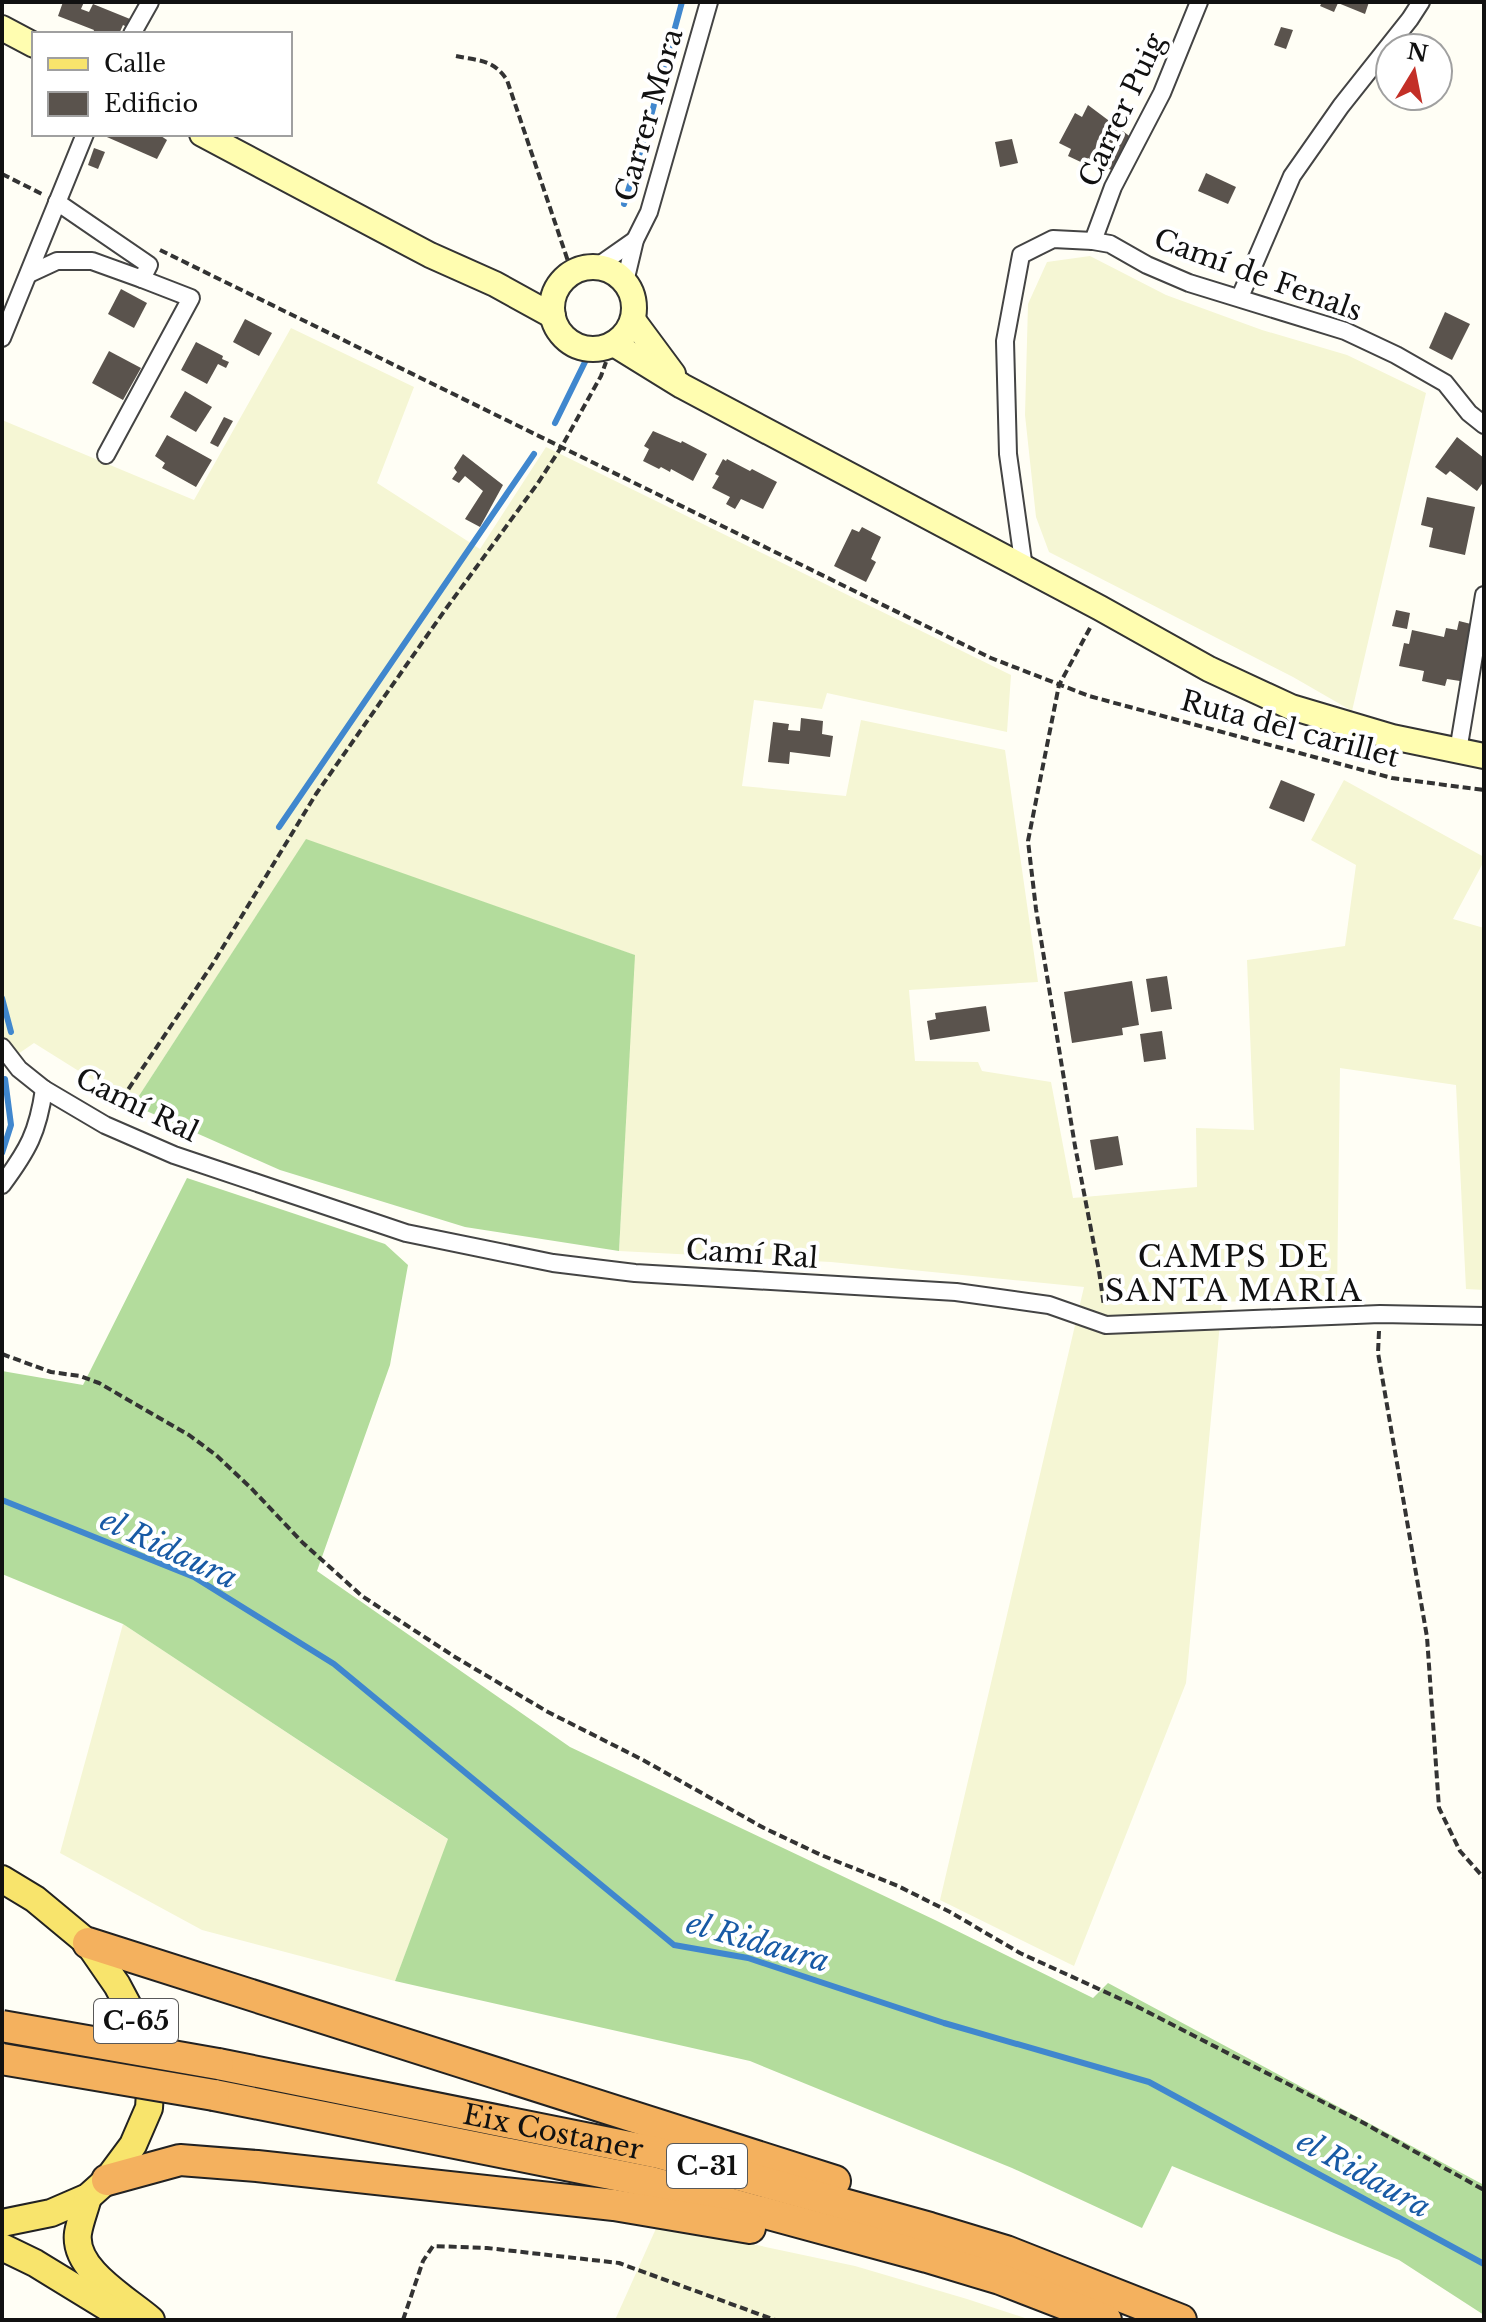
<svg xmlns="http://www.w3.org/2000/svg" width="1486" height="2322" font-family="'Libre Baskerville',serif">
  <style>
    .farmland { fill: #f5f6d4 }
    .forest { fill: #b3dc9c }
    .lines { fill: none; stroke-linecap: round; stroke-linejoin: round }
    .stream { stroke: #4087ce; stroke-width: 6 }
    .building { fill: #5a534d }
    .street-casing { stroke: #444; stroke-width: 20 }
    .secondary-casing { stroke: #333; stroke-width: 28 }
    .primary-casing { stroke: #222; stroke-width: 30 }
    .highway-casing { stroke: #222; stroke-width: 34 }
    .path { stroke: #333; stroke-width: 4; stroke-dasharray: 8 4; stroke-linecap: butt }
    .street { stroke: #fff; stroke-width: 16 }
    .secondary { stroke: #fffdb0; stroke-width: 24 }
    .primary { stroke: #f8e46c; stroke-width: 26 }
    .highway { stroke: #f4b15e; stroke-width: 30 }
    .highway-bridge-casing { stroke: #222; stroke-width: 34; stroke-linecap: butt }
    .highway-bridge { stroke: #f4b15e; stroke-width: 30 }
    .labels { text-anchor: middle; dominant-baseline: central; stroke-width: 8; stroke-linejoin: round; paint-order: stroke }
    .shield { fill: #fff; stroke: #585858; stroke-width: 2 }
    .shield-label { font-size: 26px; font-weight: bold; fill: #111 }
    .street-label { font-size: 28px; fill: #111; stroke: #fff }
    .neighbourhood-label { font-size: 30px; letter-spacing: 2px; fill: #111; stroke: #fff }
    .water-label { font-size: 30px; font-style: italic; fill: #185aa5; stroke: #fff }
  </style>
  <rect width="100%" height="100%" fill="#fffef5"/>
  <g class="farmland">
    <path d="M1090,256l76,39 96,35 85,25 79,38 -74,318 -59,-34 -244,-125 -13,-35 -11,-102 3,-111 19,-42z"/>
    <path d="M291,328l123,59 -37,96 103,66 66,-102 465,228 -4,57 -180,-39 -5,16 -68,-9 -12,86 104,10 15,-76 144,30 33,232 -129,8 6,71 63,1 4,9 69,11 22,116 124,-11 -1,-59 58,2 -7,-170 98,-14 11,-81 -45,-25 33,-60 140,77v4l-31,58 31,9v362l-18,-1 -10,-204 -116,-17 -3,229 -115,5 -36,381 -112,283 -134,-66 144,-613 -253,-25 -212,-11 15,-296 -328,-115 -173,265 -99,-62 -32,22v-645l192,80z"/>
    <path d="M123,1624l326,216 -54,141 -193,-51 -142,-77z"/>
    <path d="M658,2224l197,42 112,33 64,21h-416z"/>
  </g>
  <g class="forest">
    <path d="M306,839l329,116 -16,296 -154,-24 -185,-57 -147,-65z"/>
    <path d="M187,1178l198,66 23,21 -18,100 -73,206 253,176 365,173 158,78 15,-15 376,202v130l-85,-55 -227,-94 -30,62 -130,-60 -262,-107 -355,-80 53,-142 -325,-215 -121,-50v-203l81,14z"/>
  </g>
  <g class="lines">
    <g class="stream">
      <path d="M624,204l25,-81 33,-121"/>
      <path d="M555,423l30,-61"/>
      <path d="M279,827l255,-373"/>
      <path d="M2,998l9,34"/>
      <path d="M2,1153l9,-28 -6,-46"/>
      <path d="M2,1500l192,77 140,87 340,281 74,13 196,65 205,59 335,182"/>
    </g>
  </g>
  <g class="building">
    <path d="M63,2h21l-3,7 8,3 4,-8 37,15 -3,8 -4,-2 -4,9h-24l-2,-1 1,-3 -36,-14z"/>
    <path d="M1322,2h47l-4,12 -27,-11 -4,9 -14,-6z"/>
    <path d="M1281,27l12,3 -7,19 -12,-4z"/>
    <path d="M1088,105l44,33 -17,34 -27,-14 -3,6 -17,-8 3,-7 -12,-6 16,-30 7,4z"/>
    <path d="M100,134h58l9,6 -10,19z"/>
    <path d="M1012,139l6,24 -18,4 -5,-25z"/>
    <path d="M94,148l11,4 -7,17 -10,-4z"/>
    <path d="M1206,173l30,14 -8,17 -30,-13z"/>
    <path d="M121,289l26,14 -13,25 -26,-14z"/>
    <path d="M1445,312l25,12 -18,36 -23,-12z"/>
    <path d="M245,319l27,14 -13,23 -26,-14z"/>
    <path d="M196,342l27,14 -1,3 7,3 -3,6 -8,-4 -11,20 -26,-14z"/>
    <path d="M109,351l32,17 -18,32 -31,-17z"/>
    <path d="M185,391l27,16 -16,25 -26,-15z"/>
    <path d="M224,417l9,4 -15,26 -8,-4z"/>
    <path d="M653,431l28,12 1,-2 25,13 -14,27 -22,-12 -1,3 -9,-5 -2,2 -16,-8 6,-12 -5,-3z"/>
    <path d="M167,435l45,25 -16,27 -34,-19 3,-5 -10,-7z"/>
    <path d="M1457,437l27,21v23l-7,10 -27,-20 -4,4 -11,-8z"/>
    <path d="M463,454l40,31 -23,42 -15,-8 18,-28 -18,-15 -6,7 -7,-4 5,-7 -3,-4z"/>
    <path d="M723,459l3,2 1,-2 23,12 2,-2 25,13 -14,27 -22,-10 -6,10 -9,-5 4,-7 -18,-9 7,-12 -4,-2z"/>
    <path d="M1427,497l48,10 -10,48 -36,-8 4,-19 -12,-3z"/>
    <path d="M862,527l19,10 -10,22 5,3 -10,20 -32,-16 18,-37 7,3z"/>
    <path d="M1396,610l14,3 -3,16 -15,-3z"/>
    <path d="M1459,621l12,3 -11,57 -13,-2 -2,7 -23,-5 2,-10 -25,-5 5,-23 5,1 3,-14 32,7 2,-9 11,2z"/>
    <path d="M801,718l22,3 -1,13 11,2 -3,21 -40,-5 -1,12 -21,-2 5,-40 16,2 -1,6 12,1z"/>
    <path d="M1281,780l34,14 -11,28 -35,-14z"/>
    <path d="M1167,976l5,33 -21,3 -5,-33z"/>
    <path d="M1132,981l7,44 -17,3 1,7 -51,8 -8,-51z"/>
    <path d="M986,1006l4,25 -60,9 -3,-19 9,-2 -1,-6z"/>
    <path d="M1162,1031l4,28 -22,3 -4,-28z"/>
    <path d="M1118,1136l5,29 -28,5 -5,-30z"/>
  </g>
  <g class="lines">
    <g class="street-casing">
      <g id="street">
        <path d="M132,34l18,-32"/>
        <path d="M1093,241l20,-54 49,-94 37,-91"/>
        <path d="M595,268l40,-28"/>
        <path d="M29,274l28,-13h35l50,18 7,-14 -92,-63"/>
        <path d="M625,282l10,-42 14,-28 60,-210"/>
        <path d="M1240,297l52,-121 49,-70 69,-87 11,-17"/>
        <path d="M2,338l83,-204"/>
        <path d="M106,455l85,-157 -49,-19"/>
        <path d="M1024,568l-16,-114 -3,-113 16,-86 32,-16 40,2 17,3 37,21 42,18 156,48 51,24 49,28 24,30 15,12"/>
        <path d="M1458,751l26,-156"/>
        <path d="M2,1047l17,22 25,20 61,36 69,30 232,78 147,30 82,10 321,19 93,13 57,20 274,-11 104,2"/>
        <path d="M2,1185c26,-35 36,-53 42,-96"/>
      </g>
    </g>
    <g class="secondary-casing">
      <g id="secondary">
        <path d="M2,28l32,17"/>
        <path d="M202,134l228,121 65,29 58,32"/>
        <circle cx="593" cy="308" r="41"/>
        <path d="M633,320l40,54"/>
        <path d="M614,344l68,42 418,222 109,61 82,38 101,30 92,19"/>
      </g>
    </g>
    <g class="primary-casing">
      <g id="primary">
        <path d="M2,1879l33,20 53,44 29,42 16,30 19,46 -3,47 -16,37 -26,35 -19,17 -37,16 -49,10"/>
        <path d="M88,2197c-3,12 -8,24 -10,36 -5,37 49,66 73,87"/>
        <path d="M2,2247l33,16 85,52"/>
      </g>
    </g>
    <g class="highway-casing">
      <g id="highway">
        <path d="M88,1943l747,238"/>
        <path id="s1" d="M218,2064l441,89 271,75 76,23 175,69"/>
        <path d="M214,2095l437,87 276,75 73,22 106,41"/>
        <path d="M107,2180l73,-20 77,6 357,39 136,23"/>
      </g>
    </g>
    <g class="path">
      <path d="M456,56c23,5 37,3 51,24l65,193"/>
      <path d="M2,174l42,21"/>
      <path d="M160,250l831,408 98,38 303,82 92,12"/>
      <path d="M1090,628l-31,57 -31,156 8,68 39,237 24,125 5,35"/>
      <path d="M115,1109l97,-144 104,-171 129,-184 93,-127 24,-37 39,-70 5,-14"/>
      <path d="M1379,1331l-1,22 49,284 12,171 21,43 24,27"/>
      <path d="M2,1354l49,18 29,4 19,7 90,52 27,20 35,33 52,55 59,53 93,61 93,55 95,48 121,68 57,27 77,31 52,26 70,41 116,53 224,115 124,69"/>
      <path d="M403,2320l20,-59 10,-15 54,2 132,15 156,57"/>
    </g>
    <use href="#street" class="street"/>
    <use href="#secondary" class="secondary"/>
    <use href="#primary" class="primary"/>
    <use href="#highway" class="highway"/>
    <g class="highway-bridge-casing">
      <g id="highway-bridge">
        <path d="M2,2026l216,38"/>
        <path d="M2,2059l212,36"/>
      </g>
    </g>
    <use href="#highway-bridge" class="highway-bridge"/>
  </g>
  <g class="labels">
    <g class="shield">
      <rect x="94" y="1999" width="84" height="44" rx="6"/>
      <rect x="667" y="2144" width="80" height="44" rx="6"/>
    </g>
    <g class="shield-label">
      <text x="136" y="2021">C-65</text>
      <text x="707" y="2166">C-31</text>
    </g>
    <g class="street-label">
      <text transform="translate(1122 110) rotate(-65)">Carrer Puig</text>
      <text transform="translate(649 115) rotate(-74)">Carrer Mora</text>
      <text transform="translate(1258 275) rotate(20)">Camí de Fenals</text>
      <text transform="translate(1290 729) rotate(15)">Ruta del carillet</text>
      <text transform="translate(137 1105) rotate(26)">Camí Ral</text>
      <text transform="translate(752 1254) rotate(4)">Camí Ral</text>
      <text stroke="none"><textPath href="#s1" startOffset="342">Eix Costaner</textPath></text>
    </g>
    <g class="neighbourhood-label">
      <text x="1234" y="1256">CAMPS DE<tspan x="1234" dy="34">SANTA MARIA</tspan></text>
    </g>
    <g class="water-label">
      <text transform="translate(169 1549) rotate(25)">el Ridaura</text>
      <text transform="translate(758 1942) rotate(16)">el Ridaura</text>
      <text transform="translate(1364 2174) rotate(29)">el Ridaura</text>
    </g>
  </g>
  <rect width="1486" height="2322" fill="none" stroke="#111111" stroke-width="8"/>
  <rect x="32" y="32" width="260" height="104" fill="#ffffff" stroke="#a0a0a0" stroke-width="2"/>
  <rect x="48" y="58" width="40" height="12" fill="#f8e46c" stroke="#a0a0a0" stroke-width="2"/>
  <text x="104" y="72" font-size="24" fill="#111111">Calle</text>
  <rect x="48" y="92" width="40" height="24" fill="#5a534d" stroke="#a0a0a0" stroke-width="2"/>
  <text x="104" y="112" font-size="24" fill="#111111">Edificio</text>
  <g transform="translate(1414 72) rotate(10)"><circle r="38" fill="#ffffff" stroke="#a0a0a0" stroke-width="2"/>
  <path d="M0-6L14 30L0 20L-14 30Z" fill="#c32f27"/>
  <text y="-12" font-size="22" font-weight="bold" text-anchor="middle" fill="#111111">N</text>
  </g>
</svg>
